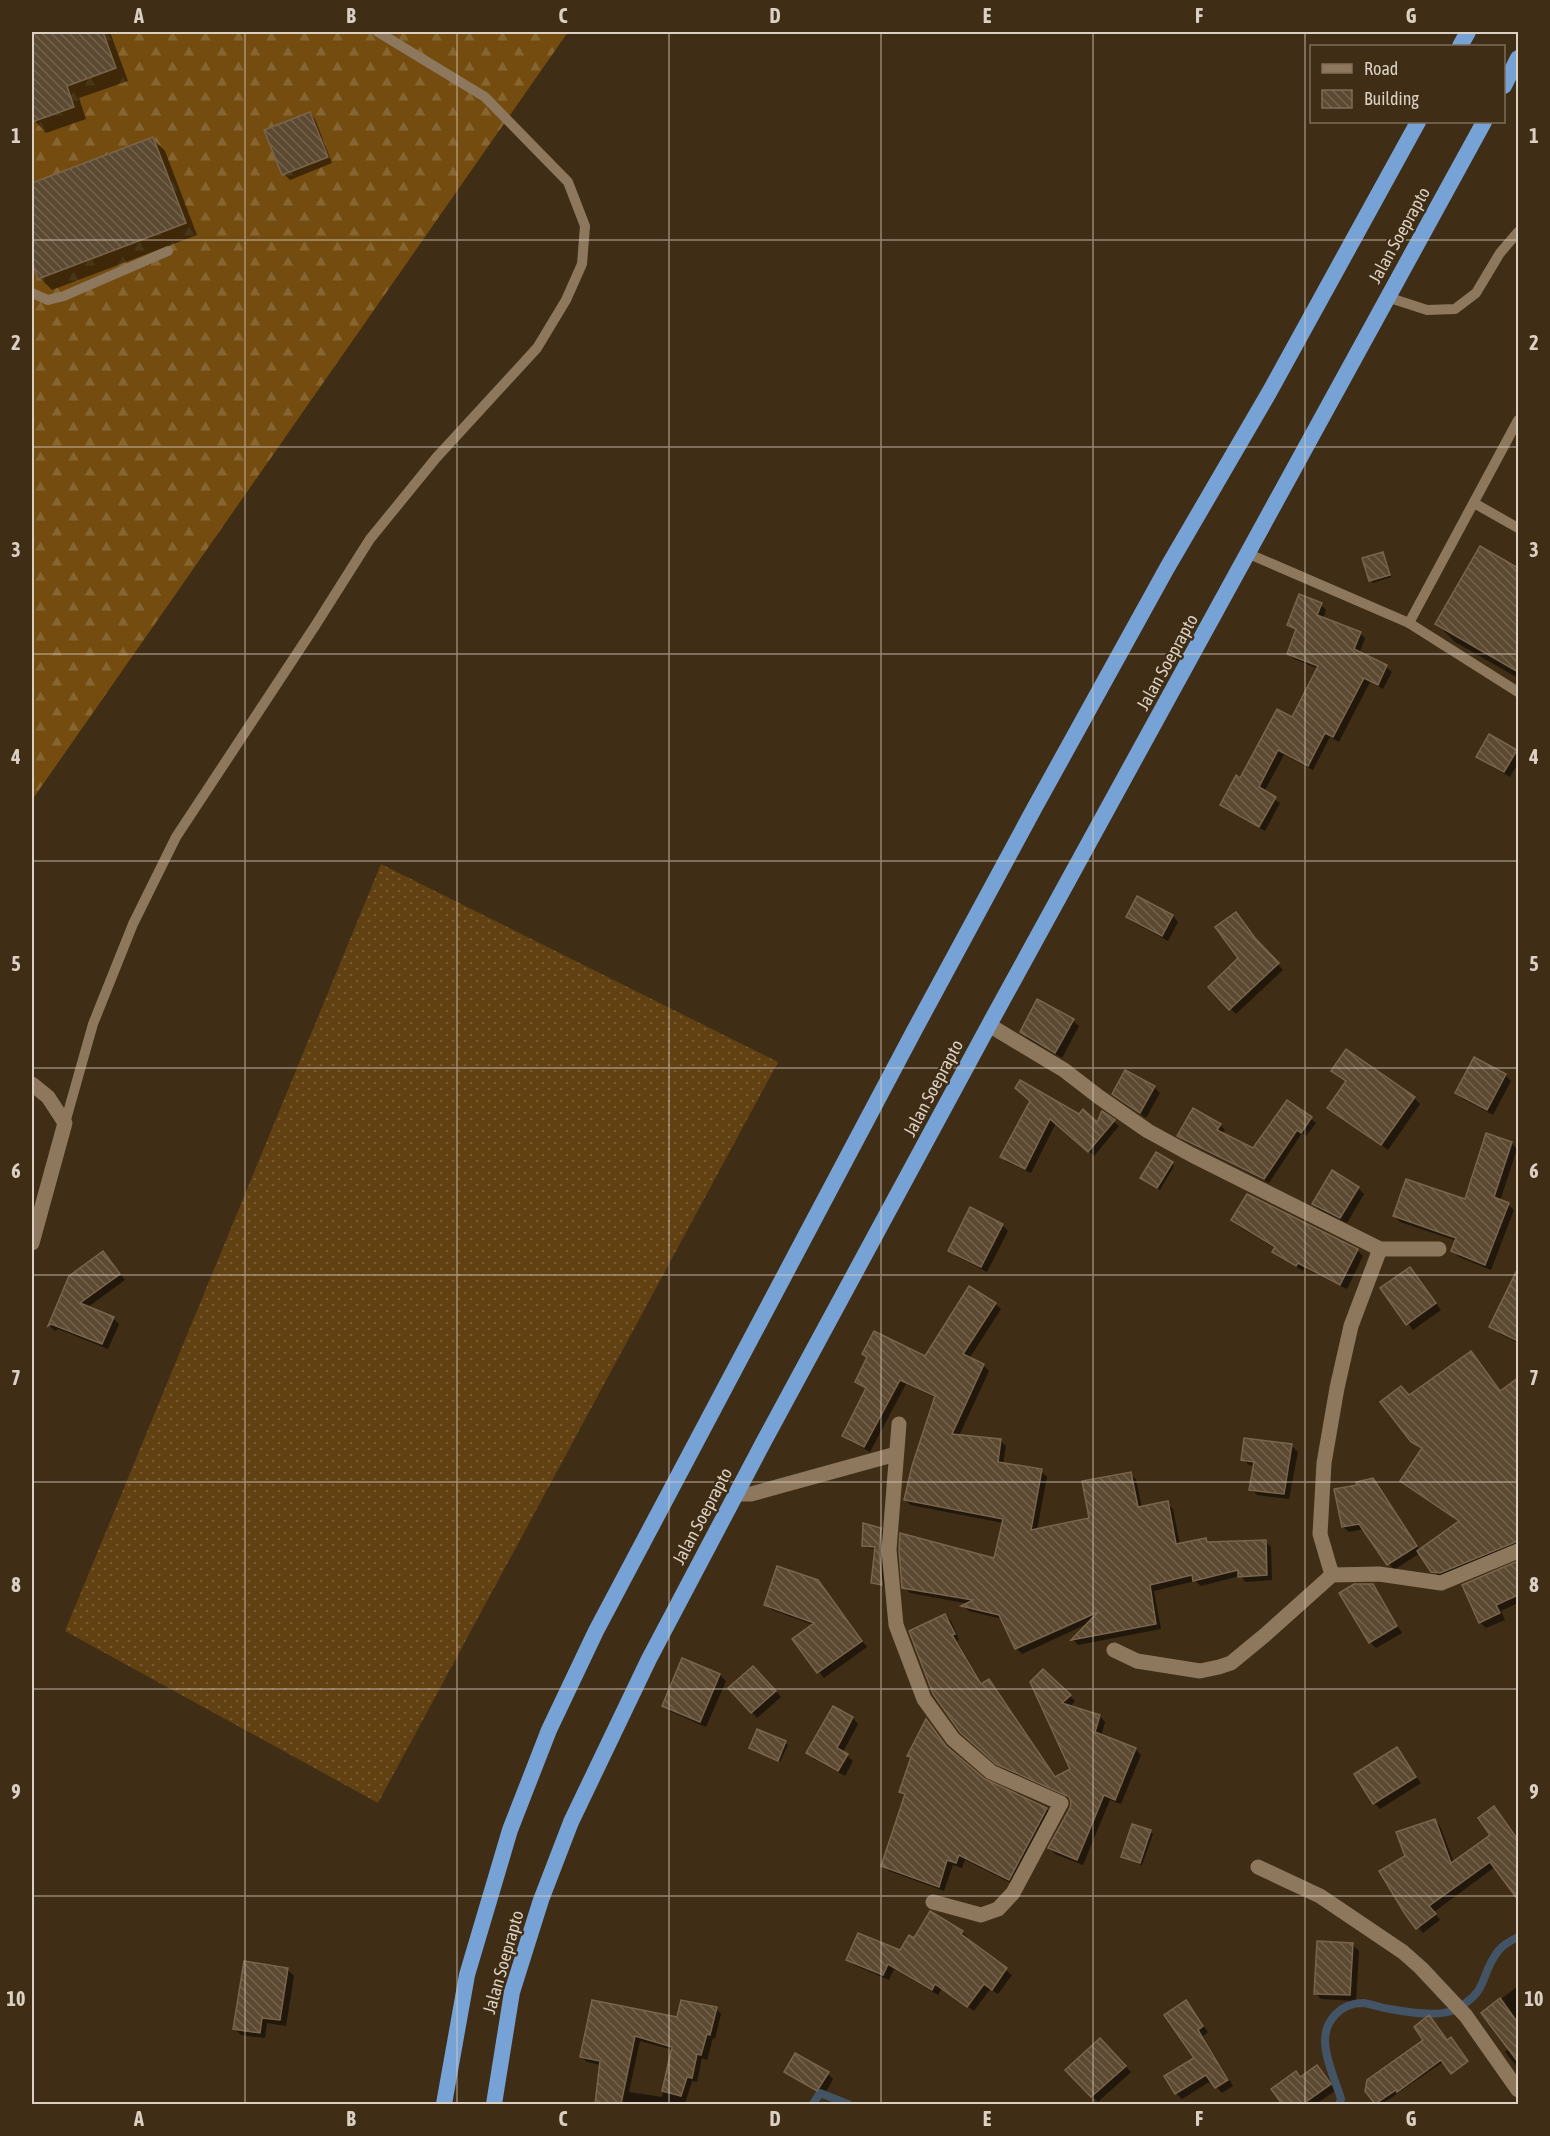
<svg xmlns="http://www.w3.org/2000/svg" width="1550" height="2136" font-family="'Asap Condensed',sans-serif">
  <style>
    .grass { fill: url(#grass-dots) }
    .forest { fill: url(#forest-firs) }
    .shadow { fill: #0007; fill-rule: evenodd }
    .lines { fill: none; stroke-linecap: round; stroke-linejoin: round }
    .stream { stroke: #435467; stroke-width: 8 }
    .building { fill: url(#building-back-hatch); stroke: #7a654c; stroke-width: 1.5 }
    .service { stroke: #8d785e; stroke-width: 10 }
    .minor { stroke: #8d785e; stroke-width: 15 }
    .trunk { stroke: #76a2d5; stroke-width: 16 }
    .grid { fill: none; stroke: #dbd0c2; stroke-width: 1.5; stroke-opacity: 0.55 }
    .labels { text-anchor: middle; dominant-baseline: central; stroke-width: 4.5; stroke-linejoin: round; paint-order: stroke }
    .street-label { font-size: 18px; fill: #dbd0c2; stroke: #3f2d15 }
    .neatline { fill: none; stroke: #dbd0c2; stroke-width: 2 }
    .grid-label { font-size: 20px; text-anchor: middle; font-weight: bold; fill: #dbd0c2 }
  </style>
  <defs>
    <pattern id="grass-dots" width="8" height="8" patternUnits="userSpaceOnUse" patternTransform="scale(1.5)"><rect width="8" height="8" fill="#614012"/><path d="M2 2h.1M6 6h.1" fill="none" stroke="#775b33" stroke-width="1.8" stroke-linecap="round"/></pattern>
    <pattern id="forest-firs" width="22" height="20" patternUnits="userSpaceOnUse" patternTransform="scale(1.5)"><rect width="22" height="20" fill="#744c0f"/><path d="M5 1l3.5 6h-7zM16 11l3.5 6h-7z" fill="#876530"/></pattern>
    <pattern id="building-back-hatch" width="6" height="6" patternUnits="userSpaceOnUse" patternTransform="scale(1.5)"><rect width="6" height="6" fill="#5c4931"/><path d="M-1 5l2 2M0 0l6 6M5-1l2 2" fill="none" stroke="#73624d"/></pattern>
  </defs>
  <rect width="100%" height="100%" fill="#3f2d15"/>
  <path class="grass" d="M381,864l397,198 -400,741 -313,-172z"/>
  <path class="forest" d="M32,32h536l-536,768z"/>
  <g class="shadow">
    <path d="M32,32h78l18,49 -49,17 7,21 -40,14 -14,-15z"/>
    <path d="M310,113l5,6 17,44 -42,17 -6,-6z"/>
    <path d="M153,139l12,12 32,84 -145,55 -12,-12 -8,-21v-72z"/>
    <path d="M1481,548l37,21v109l-63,-36 -18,-18z"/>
    <path d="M1383,554l2,3 6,20 -18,6 -2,-3z"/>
    <path d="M1321,605l5,5 -3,9 37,14 5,5 -6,16 27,13 6,5 -9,17 -13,-7 -31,60 -9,-5 -17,33 -29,-15 -20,37 16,11 -15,28 -38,-21 -6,-5 71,-86 27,-50 -25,-10 -6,-6 9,-22 -8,-6z"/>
    <path d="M1516,751l2,2v10l-8,14 -26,-15 -6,-6z"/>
    <path d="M1138,898l35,18 5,6 -10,19 -35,-19 -5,-6z"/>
    <path d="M1261,946l22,24 -47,44 -26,-27z"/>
    <path d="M1038,1001l35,20 6,5 -17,32 -35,-20 -5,-6z"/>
    <path d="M1505,1075l6,6 -18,34 -30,-16 -6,-6z"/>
    <path d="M1347,1082l67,16 6,6 -32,46 -59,-42z"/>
    <path d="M1154,1087l6,6 -14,25 -32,-24z"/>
    <path d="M1031,1101l48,14 18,9 6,-11 16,13 -25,30 -38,-33 -25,50 -24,-11 -5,-5z"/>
    <path d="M1288,1102l28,21 -10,13 -4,-3 -33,50 -86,-43 -4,-5 41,-10 5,5 -3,4 32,16z"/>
    <path d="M1511,1143l6,6 -17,52 8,3 6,6 -23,60 -32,-13 -6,-6 4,-10 -57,-19 -6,-6 72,-15z"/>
    <path d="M1172,1163l2,3 -14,24 -16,-10z"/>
    <path d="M1358,1188l6,6 -17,29 -28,-13 -5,-6z"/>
    <path d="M1233,1220l124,30 6,6 -16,33 -43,-21 -1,3 -23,-13 -6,-6 2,-3 -38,-23z"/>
    <path d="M1002,1225l6,6 -21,41 -31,-16 -6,-5z"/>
    <path d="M103,1253l22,27 -37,27 25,11 6,6 -11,25 -50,-20 -3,2 -5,-5 20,-49z"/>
    <path d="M1409,1268l32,42 -28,20 -31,-41z"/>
    <path d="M1505,1298l13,6v39l-18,-9 -6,-6z"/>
    <path d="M995,1304l6,5 -32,50 14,6 6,6 -30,65 41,4 6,6 -3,18 38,7 6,6 -10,53 54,-11 39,-45 6,5 6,29 25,-5 6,6 7,36 26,-5 4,4 55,-3 6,6 1,33 -26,2 -6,-6 -39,10 -6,-5 -41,10 7,38 -83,16 -5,-5 14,-16 -65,30 -6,-6 -14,-29 -33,-8 -5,-4 6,-3 -60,-11 -6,-6 91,-28 8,-36 -92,-18 -6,-5 31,-102 -30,-14 -36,68 -20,-11 -6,-5 23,-46 -11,-8 12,-23 -5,-5 62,4z"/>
    <path d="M1477,1359l24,34 11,-8 6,6v73l-7,-11 -7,4 14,34v57l-79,29 -19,-24 -26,17 -29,-41 -16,3 -6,-5 16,-41 13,-6 6,6 42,64 40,-28 -58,-42 21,-30 -11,-9 -3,-44z"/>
    <path d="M1292,1446l6,6 -9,47 -32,-4 -6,-6 4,-23 -6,-1 -6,-6z"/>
    <path d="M880,1529l3,3 -2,22 3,32 -9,-1 -2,-3 3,-33 -10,-1 -2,-2z"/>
    <path d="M1518,1563v40l-17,8 4,9 -19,8 -6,-6 -16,-37z"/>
    <path d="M817,1582l50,65 -43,31 -30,-39 19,-14 -41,-15 -6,-5z"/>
    <path d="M1372,1585l6,7 24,41 -26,15 -6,-6z"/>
    <path d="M945,1616l6,5 8,19 -2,1 26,44 6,-4 6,5 61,92 16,-9 -29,-98 32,30 -5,6 30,9 5,6 -4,14 34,13 6,6 -20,49 -11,-4 -27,65 -28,-11 -5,-6 21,-40 1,-8 -68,-31 -36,-31z"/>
    <path d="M683,1660l37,15 6,6 -20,46 -37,-16 -6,-6z"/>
    <path d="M759,1673l22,24 -24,21 -5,-6z"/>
    <path d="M833,1708l20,10 5,6 -15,28 10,9 -8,15 -31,-17 -6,-6z"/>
    <path d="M927,1721l23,30 34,30 63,28 5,6 -37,70 -50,-25 -3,8 -9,-3 -9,26 -55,-20 -6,-6 23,-68 -5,-6 11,-33 -3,-3z"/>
    <path d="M785,1743l3,2 -8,17 -30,-15z"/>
    <path d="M1396,1749l25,34 -41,26 -6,-6z"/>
    <path d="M1494,1808l22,29 2,-1v62l-23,-31 -61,45 6,8 -17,13 -17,-20 1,-57 28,-36 5,6 14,37 38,-27z"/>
    <path d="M1150,1832l3,2 -11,31 -16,-6 -3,-2z"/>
    <path d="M962,1932l6,6 -1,2 45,35 -14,19 -8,-5 -16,22 -32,-23 -4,7 -44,-26 -5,11 -35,-15 -6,-6 53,-7 14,-12z"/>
    <path d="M1353,1945l6,6 -3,50 -35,-2 -6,-6z"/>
    <path d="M288,1970l6,6 -8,50 -19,-3 -2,15 -24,-3 -6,-6z"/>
    <path d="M1518,1986v82l-13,-16 4,-4 -26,-35z"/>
    <path d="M1185,2002l23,30 -5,4 30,50 -11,7 -11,-12 -29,18 -6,-6 20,-34z"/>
    <path d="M716,2009l5,5 -6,25 -2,-1 -6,22 -5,-2 -5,24 -5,-1 -7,23h-88l4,-39 -14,-3 -5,-5 96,-38zM640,2041l33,9 -11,47 -33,-5z"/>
    <path d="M1100,2040l31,32 -33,30 -31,-32z"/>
    <path d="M1425,2040l31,13 -74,51h-5l-11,-13z"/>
    <path d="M786,2072l42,2 5,5 -9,17 -32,-19z"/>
    <path d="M1296,2073l5,5 22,-5 12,18 -19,13h-32l-11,-15z"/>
  </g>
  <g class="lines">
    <g class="stream">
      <path d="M813,2104l7,-11 28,11"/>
      <path d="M1339,2104l2,-5c-5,-17 -16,-40 -16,-58 0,-21 16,-38 38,-38 9,1 18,5 27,6 16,3 49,8 64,1 37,-19 24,-34 45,-60 5,-6 13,-10 19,-13"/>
    </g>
  </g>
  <g class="building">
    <path d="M32,32h71l13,36 -49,18 7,21 -42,15z"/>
    <path d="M310,112l18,45 -46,18 -18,-45z"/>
    <path d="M153,137l33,86 -148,56 -6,-18v-78z"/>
    <path d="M1480,546l38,22v104l-83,-48z"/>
    <path d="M1383,552l7,23 -21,6 -7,-23z"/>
    <path d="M1299,594l23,9 -5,12 44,17 -7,17 33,16 -9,20 -14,-7 -31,59 -8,-4 -17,33 -30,-16 -19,37 17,10 -17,30 -39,-22 16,-30 4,3 37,-69 15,8 26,-51 -31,-12 9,-25 -9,-4z"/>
    <path d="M1489,734l28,16 -13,22 -28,-15z"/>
    <path d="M1137,896l36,19 -11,21 -36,-19z"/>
    <path d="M1236,912l19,26 24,25 -50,47 -21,-23 30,-29 -23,-31z"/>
    <path d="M1037,999l37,20 -19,34 -35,-21z"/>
    <path d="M1346,1049l69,48 -34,48 -54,-37 19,-27 -15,-10z"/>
    <path d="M1474,1057l32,17 -19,36 -32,-17z"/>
    <path d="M1125,1070l30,16 -15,27 -28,-19z"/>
    <path d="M1020,1080l59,34 4,-5 14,13 5,-11 13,9 -27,32 -38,-33 -25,50 -25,-12 30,-56 -15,-13z"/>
    <path d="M1287,1100l25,17 -11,16 -4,-3 -33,49 -87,-43 16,-28 28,16 -4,6 36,18z"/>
    <path d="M1486,1133l26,9 -18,55 15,6 -24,62 -34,-14 5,-13 -63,-22 13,-37 59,20z"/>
    <path d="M1156,1152l17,10 -16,26 -17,-10z"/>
    <path d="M1332,1170l27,17 -19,31 -28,-14z"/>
    <path d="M1247,1194l111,55 -18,36 -42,-22 -2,3 -24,-14 3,-5 -44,-27z"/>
    <path d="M970,1207l33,17 -22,43 -33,-16z"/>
    <path d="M103,1251l17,23 -40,29 34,14 -12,27 -51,-20 -3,2 21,-50z"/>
    <path d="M1410,1267l26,36 -30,22 -26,-37z"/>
    <path d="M1518,1268v73l-29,-14z"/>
    <path d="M969,1286l27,17 -33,51 21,10 -32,70 49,5 -3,23 44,7 -11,61 58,-12 -7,-37 49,-9 7,35 30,-6 8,43 30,-6 1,4 59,-2 1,35 -29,2v-7l-45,11 -1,-6 -42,10 6,39 -85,16 27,-28 -83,37 -16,-34 -38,-9 12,-6 -71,-12 -3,-38 1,-17 94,25 9,-39 -99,-19 8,-34 23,-70 -35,-16 -36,67 -22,-11 24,-48 -11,-6 12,-25 -5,-3 12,-23 51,25z"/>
    <path d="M1471,1351l29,40 18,-13v163l-78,32 -9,-1 -14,-21 42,-30 -59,-40 22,-33 -11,-6 -31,-40 21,-16 8,9z"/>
    <path d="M1244,1438l48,6 -8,50 -35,-4 5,-28 -13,-2z"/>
    <path d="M1373,1478l44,68 -30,19 -28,-41 -17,3 -8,-38 23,-4 -1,-3z"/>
    <path d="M863,1523l18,5 -2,23 3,34 -11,-2 4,-36 -13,-1z"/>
    <path d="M1518,1561v34l-22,10 4,8 -21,10 -17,-38z"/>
    <path d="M777,1566l41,14 44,61 -45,32 -25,-34 22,-16 -50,-18z"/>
    <path d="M1354,1584h19l24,42 -28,17 -30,-50z"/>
    <path d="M945,1614l10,20 -3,1 29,49 8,-5 66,98 15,-8 -40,-87 13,-13 28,26 -9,8 38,12 -5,17 41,16 -21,52 -11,-5 -27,65 -29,-12 22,-40 1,-6 -2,-5 -73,-33 -36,-32 -27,-38 -24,-63z"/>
    <path d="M682,1658l38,16 -20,48 -38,-16z"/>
    <path d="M753,1666l23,25 -25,22 -23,-25z"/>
    <path d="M833,1706l20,11 -16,31 11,6 -10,17 -32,-18z"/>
    <path d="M926,1719l20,27 39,33 62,29 -38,72 -50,-25 -3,8 -9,-3 -8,27 -58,-21 24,-72 -6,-2 12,-35 -4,-1z"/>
    <path d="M757,1729l29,12 -8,20 -29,-13z"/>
    <path d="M1397,1747l19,30 -43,27 -19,-30z"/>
    <path d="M1494,1806l24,34v60l-28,-38 -61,44 7,8 -20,15 -11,-15 -26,-43 26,-15 -9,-24 39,-13 16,44 39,-28 -12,-17z"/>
    <path d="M1132,1824l19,6 -11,33 -19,-6z"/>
    <path d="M930,1911l33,20 -2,3 46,34 -15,22 -8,-6 -17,23 -32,-23 -3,6 -44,-26 -5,11 -37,-15 12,-27 42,17 9,-15 5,3z"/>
    <path d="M1317,1941l36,2 -3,52 -36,-1z"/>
    <path d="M244,1961l44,7 -8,52 -18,-2 -2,15 -27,-4z"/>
    <path d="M1500,1998l18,25v39l-37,-49z"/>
    <path d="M592,2000l85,17 4,-17 36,7 -7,28 -3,-1 -6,21 -4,-1 -5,24 -5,-1 -6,19 -19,-5 10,-44 -37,-11 -14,68h-26l5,-43 -20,-4z"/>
    <path d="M1186,2000l17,26 -5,4 30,50 -13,8 -9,-13 -31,19 -11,-18 30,-18 -30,-43z"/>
    <path d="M1429,2015l18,25 4,-3 17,24 -17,13 -10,-14 -44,32 -1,-2 -21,14 -10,-13 2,-11 56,-40 -9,-13z"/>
    <path d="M1100,2038l26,28 -35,31 -26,-27z"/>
    <path d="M795,2053l34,19 -12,19 -33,-19z"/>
    <path d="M1317,2065l14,19 -28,20h-21l-11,-15 25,-18 4,6z"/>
  </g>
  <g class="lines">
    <g class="service">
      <path d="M32,293l16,7 16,-4 104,-45"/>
      <path d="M1387,297l40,13 28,-1 21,-16 24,-40 18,-21"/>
      <path d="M1474,503l44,25"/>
      <path d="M1249,554l160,69 109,69"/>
      <path d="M1409,623l109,-203"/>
      <path d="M65,1123l28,-99 40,-100 43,-87 139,-211 55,-87 66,-81 101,-110 29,-48 16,-36 3,-38 -17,-44 -83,-85 -107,-65"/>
    </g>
    <g class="minor">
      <path d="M989,1025l75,45 35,27 49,34 44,24 188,94h59"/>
      <path d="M32,1084l16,13 17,26 -33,120"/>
      <path d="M899,1424l-10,126 7,75 28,74 29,40 38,33 70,31 -48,90 -15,16 -17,6 -48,-13"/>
      <path d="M736,1494h15l145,-40"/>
      <path d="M1332,1575l-12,-41 4,-71 13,-75 14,-62 29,-77"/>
      <path d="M1114,1650l23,11 63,10 19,-4 12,-4 34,-28 67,-60 47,-1 62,9 77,-32"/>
      <path d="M1258,1867l62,29 83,56 18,16 45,48 52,74"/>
    </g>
    <g class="trunk">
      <path d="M1460,46l8,-14"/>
      <path d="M1504,86l14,-28"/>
      <path d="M444,2104l23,-129 43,-145 39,-100 47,-99 318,-600 121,-224 132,-239 103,-177 148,-269"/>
      <path d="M494,2104l18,-112 29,-92 30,-78 78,-163 114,-216 226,-418 495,-903"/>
    </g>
  </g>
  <path class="grid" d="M245,32v2072M457,32v2072M669,32v2072M881,32v2072M1093,32v2072M1305,32v2072M32,240h1486M32,447h1486M32,654h1486M32,861h1486M32,1068h1486M32,1275h1486M32,1482h1486M32,1689h1486M32,1896h1486"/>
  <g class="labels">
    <g class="street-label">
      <text transform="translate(1399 235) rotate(-61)">Jalan Soeprapto</text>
      <text transform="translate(1167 662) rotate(-61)">Jalan Soeprapto</text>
      <text transform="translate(933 1088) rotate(-62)">Jalan Soeprapto</text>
      <text transform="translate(702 1516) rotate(-62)">Jalan Soeprapto</text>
      <text transform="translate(503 1962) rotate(-74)">Jalan Soeprapto</text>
    </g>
  </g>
  <rect width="1550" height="2136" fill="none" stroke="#3f2d15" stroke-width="66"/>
  <rect x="1310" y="45" width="195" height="78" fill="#3f2d15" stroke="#7d6e5a" stroke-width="1.5"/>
  <rect x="1322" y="64" width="30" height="9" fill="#8d785e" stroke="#7d6e5a" stroke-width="1.5"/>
  <text x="1364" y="75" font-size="18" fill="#dbd0c2">Road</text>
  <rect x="1322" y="90" width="30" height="18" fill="url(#building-back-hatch)" stroke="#7d6e5a" stroke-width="1.5"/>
  <text x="1364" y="105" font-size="18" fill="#dbd0c2">Building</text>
  <rect x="33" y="33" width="1484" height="2070" class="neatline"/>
  <g class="grid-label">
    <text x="139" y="23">A</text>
    <text x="351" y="23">B</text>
    <text x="563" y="23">C</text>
    <text x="775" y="23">D</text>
    <text x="987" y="23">E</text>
    <text x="1199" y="23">F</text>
    <text x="1411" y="23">G</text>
    <text x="16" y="143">1</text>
    <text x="1534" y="143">1</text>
    <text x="16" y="350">2</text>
    <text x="1534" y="350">2</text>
    <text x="16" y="557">3</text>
    <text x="1534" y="557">3</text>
    <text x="16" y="764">4</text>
    <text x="1534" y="764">4</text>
    <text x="16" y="971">5</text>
    <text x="1534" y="971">5</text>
    <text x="16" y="1178">6</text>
    <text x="1534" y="1178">6</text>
    <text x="16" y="1385">7</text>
    <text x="1534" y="1385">7</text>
    <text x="16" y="1592">8</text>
    <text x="1534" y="1592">8</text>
    <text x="16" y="1799">9</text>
    <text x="1534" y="1799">9</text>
    <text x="16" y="2006">10</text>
    <text x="1534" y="2006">10</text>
    <text x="139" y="2126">A</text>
    <text x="351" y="2126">B</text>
    <text x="563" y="2126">C</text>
    <text x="775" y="2126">D</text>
    <text x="987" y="2126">E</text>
    <text x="1199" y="2126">F</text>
    <text x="1411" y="2126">G</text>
  </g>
</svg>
